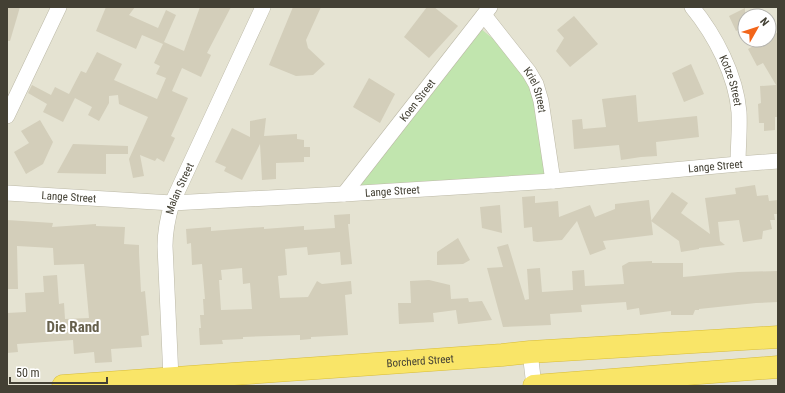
<svg xmlns="http://www.w3.org/2000/svg" width="785" height="393" font-family="'Roboto Condensed',sans-serif">
  <style>
    .residential { fill: #e5e3d2; fill-rule: evenodd }
    .green { fill: #c1e5ae }
    .building { fill: #d3ceba; fill-rule: evenodd }
    .lines { fill: none; stroke-linecap: round; stroke-linejoin: round }
    .street-casing { stroke: #bcb9a7; stroke-width: 16 }
    .highway-casing { stroke: #d7bc38; stroke-width: 23 }
    .street { stroke: #fff; stroke-width: 15 }
    .highway { stroke: #f9e568; stroke-width: 22 }
    .labels { text-anchor: middle; dominant-baseline: central; stroke-width: 4; stroke-linejoin: round; paint-order: stroke }
    .street-label { font-size: 11px; fill: #434034; stroke: #fff }
    .district-label { font-size: 15px; font-weight: bold; fill: #66604c; stroke: #fff }
  </style>
  <rect width="100%" height="100%" fill="#f1f0e4"/>
  <path class="residential" d="M7,7h771v379h-771zM745,16h24v24h-24z"/>
  <path class="green" d="M475,24l53,43 21,109 -201,16z"/>
  <g class="building">
    <path d="M7,7h13l-10,34h-3z"/>
    <path d="M106,7h29l-6,8 29,13 8,-18 10,5 -12,27 20,9 16,-44h31l-24,46 4,2 -10,22 -19,-9 -10,23 16,7 -17,38 4,2 -11,24 -7,-4 -2,3 -15,-6 4,21 -11,2 -4,-19 19,-42 -29,-13 -1,-9 -9,1v7l-10,18 -11,-6 4,-8 -17,-9 -12,24 -20,-10 4,-8 -19,-11 4,-8 19,10 4,-8 14,7 12,-23 5,2 11,-21 25,12 -8,16 43,19 9,-21 -10,-4 4,-8 -6,-3 9,-19 -21,-9 -6,14 -40,-18z"/>
    <path d="M293,7h28l-15,33 2,8 17,16 -12,11 -17,1 -27,-11z"/>
    <path d="M427,7h7l24,19 -29,32 -25,-21z"/>
    <path d="M745,8v19l-9,4 -7,-15z"/>
    <path d="M574,16l24,28 -28,23 -14,-16 8,-13 -7,-8z"/>
    <path d="M778,32v85h-3v13l-11,1v-8h-5l-1,-19 3,-1 -1,-17 16,-1 -13,-22 -6,3 -9,-17 16,-9h5v-3z"/>
    <path d="M691,64l13,30 -20,8 -12,-29z"/>
    <path d="M369,78l26,16 -15,29 -27,-16z"/>
    <path d="M636,95l2,27 59,-6 2,21 -43,5 1,14 -16,1 -20,3 -2,-15 -45,4 -2,-29 10,-1 1,10 23,-2 -4,-28z"/>
    <path d="M266,118l-2,18 33,-2v5l7,1v7h6v10h-6v5l-28,1v16l-14,1 -2,-36 -18,36 -18,-9 2,-4 -11,-5 17,-34 18,9v-16z"/>
    <path d="M40,120l13,22 -10,22 -17,10 -12,-22 15,-9 -8,-12z"/>
    <path d="M73,144l55,2v8h-22v20l-49,-1z"/>
    <path d="M755,185l2,11 11,-1 1,6 9,-1v14h-4l1,6h-5l2,9 -9,2 -1,8 -19,3 -4,-22 -21,2 2,19 5,4 -26,3v1l-18,3 -2,-11 -28,-20 21,-29 16,11 -7,10 29,21 -5,-36 31,-4 -1,-6z"/>
    <path d="M535,196v7l23,-2 1,16 31,-12 5,12 20,-8v-5l34,-4 4,35 -50,6 3,8 -16,6 -13,-34 -15,19 -25,2 -4,-1 -1,-14 -8,1 -2,-31z"/>
    <path d="M500,205l2,28 -20,-5 -2,-21z"/>
    <path d="M350,214v10h-2l4,40 -11,1 -1,-13 -32,3 -1,-8 -22,2 2,26 -9,1 2,22 28,-1 9,-16 5,3 29,-3 1,13 -7,1 3,40 -37,2v2l-11,1v-5l-57,2v2l-21,1 1,4 -23,1 -1,-17h2l-1,-13h4l-1,-16h2l-3,-35 -10,1 -1,-22 -4,1 -1,-15 25,-2v4l53,-4v2l40,-3v4l31,-2 -1,-13zM242,268l1,16 7,-1 2,26 -31,1 -2,-30h3l-1,-10z"/>
    <path d="M7,220l46,3 -1,4 44,-3v2l29,1 -1,17 15,1v8l2,39 4,-1 4,44 -8,1 1,11 -31,2 1,13 -17,1 -1,-11 -20,2 -1,-14 -56,4 1,8 -11,1v-40l19,-1 -1,-19 19,-1 -1,-16 14,-1 2,29 5,-1 1,16 24,-1 -5,-54 -30,1 -1,-17 -36,-2 1,43h-11z"/>
    <path d="M458,238l12,22 -7,4 -26,1v-13z"/>
    <path d="M508,244l17,56 4,-1 -2,-30 13,-1 2,24 31,-2 -1,-19 12,-1 1,16 39,-2 -2,-18 7,-4 23,-1v2h31v14l55,-5 40,-1v31l-22,1 -57,6v1h-4l-2,5h-22v-4l-31,4 -1,-7 -12,2 -1,-8 -45,3 1,7 -32,2 1,11 -48,2 -16,-59 16,-1 -6,-20z"/>
    <path d="M429,280l21,5 1,14 17,-1 1,4 13,-1 10,19 -34,4 -2,-14 -23,3 1,9 -35,2 -1,-21h13l-1,-22z"/>
  </g>
  <g class="lines">
    <g class="street-casing">
      <g id="street">
        <path id="s1" d="M692,7c23,28 44,68 47,105 1,17 -1,35 -1,52"/>
        <path id="s2" d="M484,15l45,57 7,12 5,17 12,80"/>
        <path d="M7,116l52,-109"/>
        <path id="s3" d="M7,193l165,10 172,-9 209,-13 185,-17 40,-3"/>
        <path id="s4" d="M344,194l146,-187"/>
        <path d="M530,352l4,34"/>
        <path id="s5" d="M172,386l-1,-8 -6,-132c0,-15 3,-29 7,-43l91,-196"/>
      </g>
    </g>
    <g class="highway-casing">
      <g id="highway">
        <path id="s6" d="M63,386l439,-31 28,-3 248,-15"/>
        <path d="M534,386l244,-19"/>
      </g>
    </g>
    <use href="#street" class="street"/>
    <use href="#highway" class="highway"/>
  </g>
  <g class="labels">
    <g class="street-label">
      <text stroke="none"><textPath href="#s1" startOffset="84">Kotze Street</textPath></text>
      <text stroke="none"><textPath href="#s2" startOffset="92">Kriel Street</textPath></text>
      <text stroke="none"><textPath href="#s4" startOffset="119">Koen Street</textPath></text>
      <text stroke="none"><textPath href="#s3" startOffset="710">Lange Street</textPath></text>
      <text stroke="none"><textPath href="#s5" startOffset="200">Malan Street</textPath></text>
      <text stroke="none"><textPath href="#s3" startOffset="386">Lange Street</textPath></text>
      <text stroke="none"><textPath href="#s3" startOffset="62">Lange Street</textPath></text>
      <text stroke="none"><textPath href="#s6" startOffset="358">Borcherd Street</textPath></text>
    </g>
    <g class="district-label">
      <text x="73" y="327">Die Rand</text>
    </g>
  </g>
  <rect width="785" height="393" fill="none" stroke="#434034" stroke-width="16"/>
  <g transform="translate(757 28) rotate(51)"><circle r="19" fill="#ffffff" stroke="#b4b3ae"/>
  <path d="M0-3L7 15L0 10L-7 15Z" fill="#f2651a"/>
  <text y="-6" font-size="11" font-weight="bold" text-anchor="middle" fill="#434034">N</text>
  </g>
  <path d="M10 377v6h97v-6" fill="none" stroke="#434034" stroke-width="2"/>
  <text x="16" y="377" font-size="12" fill="#434034" stroke="#ffffff" stroke-width="3" paint-order="stroke">50 m</text>
</svg>
